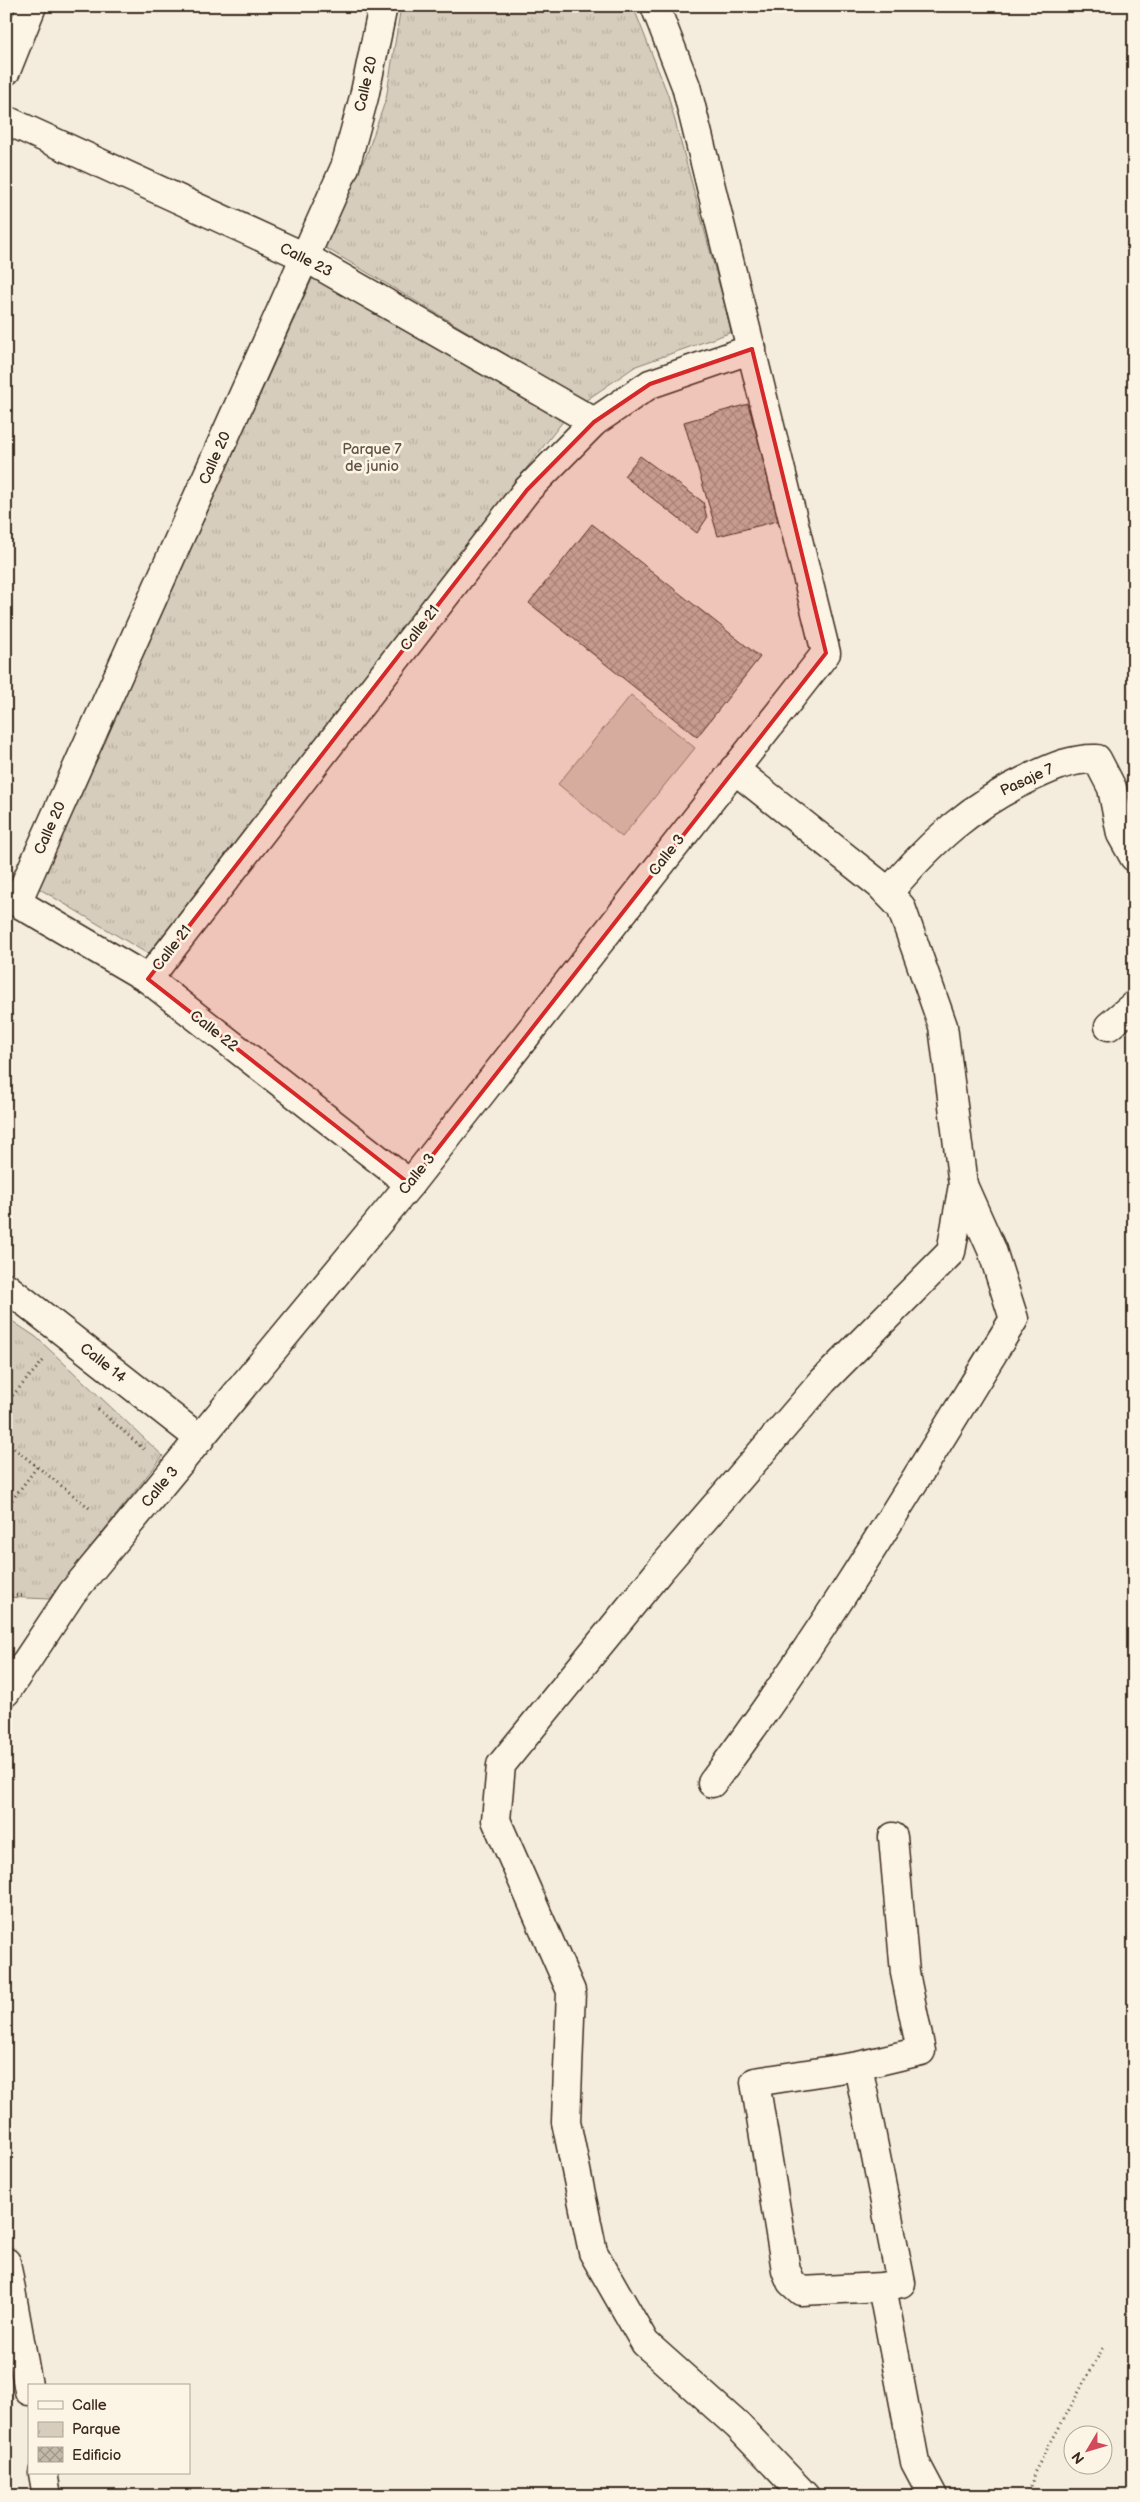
<svg xmlns="http://www.w3.org/2000/svg" width="1140" height="2502" font-family="'Balsamiq Sans',sans-serif">
  <style>
    .green { fill: #d6cdbd; stroke: #887c6e }
    .park { fill: url(#park-tufts); stroke: #887c6e }
    .building { fill: url(#building-cross-hatch); stroke: #3b2a1e }
    .lines { fill: none; stroke-linecap: round; stroke-linejoin: round }
    .street-casing { stroke: #3b2a1e; stroke-width: 31 }
    .secondary-casing { stroke: #3b2a1e; stroke-width: 31 }
    .path { stroke: #3b2a1e; stroke-width: 3; stroke-dasharray: 1 4; stroke-linecap: butt }
    .street { stroke: #fcf5e5; stroke-width: 28 }
    .secondary { stroke: #fcf5e5; stroke-width: 28 }
    .marked { fill: #d62828; fill-opacity: 0.2; stroke: #d62828; stroke-width: 4; stroke-linejoin: round }
    .labels { text-anchor: middle; dominant-baseline: central; stroke-width: 5; stroke-linejoin: round; paint-order: stroke }
    .street-label { font-size: 15px; fill: #3b2a1e; stroke: #fcf5e5 }
    .park-label { font-size: 15px; fill: #625346; stroke: #fcf5e5 }
  </style>
  <defs>
    <pattern id="park-tufts" width="24" height="20" patternUnits="userSpaceOnUse" patternTransform="scale(1.25)"><rect width="24" height="20" fill="#d6cdbd"/><path d="M3 7l-1-3M5 7V3M7 7l1-3M15 17l-1-3M17 17v-4M19 17l1-3" fill="none" stroke="#b9b0a2"/></pattern>
    <pattern id="building-cross-hatch" width="8" height="8" patternUnits="userSpaceOnUse" patternTransform="scale(1.25)"><rect width="8" height="8" fill="#c3b9aa"/><path d="M0 0l8 8M0 8l8-8" fill="none" stroke="#a0978a"/></pattern>
  </defs>
  <rect width="100%" height="100%" fill="#f4eddd"/>
  <filter id="ink" filterUnits="userSpaceOnUse"><feTurbulence type="fractalNoise" baseFrequency=".02" numOctaves="2"/><feDisplacementMap in="SourceGraphic" scale="10" xChannelSelector="R" yChannelSelector="G"/><feConvolveMatrix kernelMatrix="1 2 1 2 8 2 1 2 1" color-interpolation-filters="sRGB"/></filter>
  <g filter="url(#ink)">
    <path class="green" d="M631,695l64,53 -73,89 -64,-53z"/>
    <g class="park">
      <path d="M401,6h232l35,89 64,237 -96,34 -51,35 -261,-154 42,-91 20,-57z"/>
      <path d="M313,277l251,143 -416,534 -110,-66z"/>
      <path d="M6,1317l30,20 127,119 -114,143 -43,-2z"/>
    </g>
    <g class="building">
      <path d="M748,404l33,116 -63,16 -34,-114z"/>
      <path d="M640,456l63,46 4,16 -10,15 -73,-57z"/>
      <path d="M592,524l168,133 -63,80 -168,-134z"/>
    </g>
    <g class="lines">
      <g class="street-casing">
        <g id="street">
          <path d="M6,120l299,137 289,165"/>
          <path d="M734,769l146,116 21,22 42,119 20,159 -12,67 -128,129 -162,188 -160,196 -5,55 75,171 -5,131 27,130 52,91 93,83 67,70"/>
          <path d="M888,893c43,-51 83,-88 144,-116 21,-10 41,-19 65,-18l15,29 9,46 13,23"/>
          <path d="M6,896l142,83 262,205"/>
          <path d="M18,900l327,-733 19,-70 19,-91"/>
          <path d="M148,979l379,-489 67,-68 56,-38 102,-35"/>
          <path d="M1109,1026l25,-21"/>
          <path d="M6,1287l194,152"/>
          <path d="M6,1692l66,-99 338,-409 416,-531 -140,-567 -31,-80"/>
          <path d="M712,1783c111,-147 205,-307 302,-464l-22,-69 -29,-65"/>
          <path d="M858,2066l43,217 -19,4 -81,4 -10,-9 -5,-12 -31,-188 103,-16 63,-15 -16,-78 -12,-136"/>
          <path d="M6,2262l23,129"/>
          <path d="M882,2287l33,175 18,34"/>
          <path d="M43,2473l4,23"/>
        </g>
      </g>
      <g class="secondary-casing">
        <path id="secondary" d="M6,71l26,-65"/>
      </g>
      <g class="path">
        <path d="M6,1403l37,-42"/>
        <path d="M98,1409l47,41"/>
        <path d="M6,1442l86,68"/>
        <path d="M6,1508l31,-41"/>
        <path d="M6,1595l20,1"/>
        <path d="M1029,2496l5,-23 69,-125"/>
      </g>
      <use href="#street" class="street"/>
      <use href="#secondary" class="secondary"/>
    </g>
  </g>
  <path class="marked" d="M752,349l74,304 -416,531 -262,-205 379,-489 67,-68 56,-38z"/>
  <g class="labels">
    <g class="street-label">
      <text transform="translate(366 84) rotate(-77)">Calle 20</text>
      <text transform="translate(306 260) rotate(27)">Calle 23</text>
      <text transform="translate(215 458) rotate(-66)">Calle 20</text>
      <text transform="translate(420 628) rotate(-52)">Calle 21</text>
      <text transform="translate(1027 780) rotate(-25)">Pasaje 7</text>
      <text transform="translate(50 828) rotate(-66)">Calle 20</text>
      <text transform="translate(667 855) rotate(-52)">Calle 3</text>
      <text transform="translate(172 948) rotate(-52)">Calle 21</text>
      <text transform="translate(214 1031) rotate(38)">Calle 22</text>
      <text transform="translate(417 1174) rotate(-51)">Calle 3</text>
      <text transform="translate(103 1363) rotate(38)">Calle 14</text>
      <text transform="translate(160 1487) rotate(-50)">Calle 3</text>
    </g>
    <g class="park-label">
      <text x="372" y="449">Parque 7<tspan x="372" dy="17">de junio</tspan></text>
    </g>
  </g>
  <rect width="1140" height="2502" fill="none" stroke="#fcf5e5" stroke-width="25"/>
  <rect x="12" y="12" width="1115" height="2477" fill="none" stroke="#3b2a1e" stroke-width="2" filter="url(#ink)"/>
  <rect x="28" y="2384" width="162" height="90" fill="#fcf5e5" stroke="#afa495"/>
  <rect x="38" y="2401" width="25" height="8" fill="#fcf5e5" stroke="#afa495"/>
  <text x="72" y="2410" font-size="15" fill="#3b2a1e">Calle</text>
  <rect x="38" y="2422" width="25" height="15" fill="url(#park-tufts)" stroke="#afa495"/>
  <text x="72" y="2434" font-size="15" fill="#3b2a1e">Parque</text>
  <rect x="38" y="2447" width="25" height="15" fill="url(#building-cross-hatch)" stroke="#afa495"/>
  <text x="72" y="2460" font-size="15" fill="#3b2a1e">Edificio</text>
  <g transform="translate(1088 2450) rotate(232)"><circle r="24" fill="#fcf5e5" stroke="#afa495"/>
  <path d="M0-4L9 19L0 12L-9 19Z" fill="#d1495b"/>
  <text y="-8" font-size="14" font-weight="bold" text-anchor="middle" fill="#3b2a1e">N</text>
  </g>
</svg>
